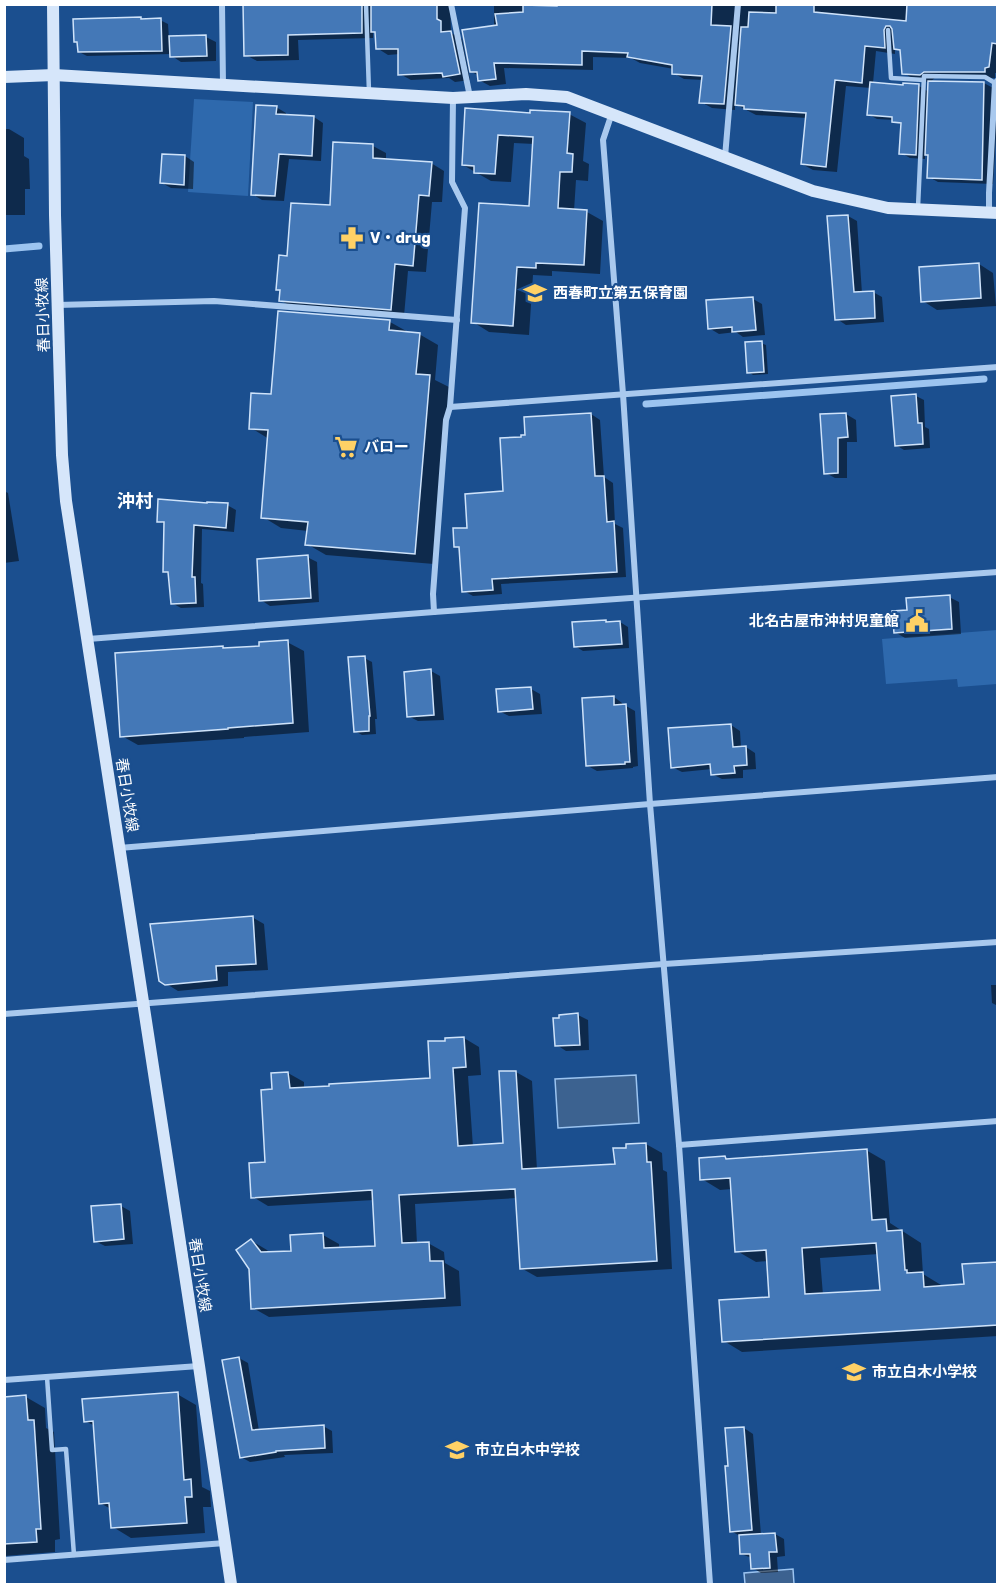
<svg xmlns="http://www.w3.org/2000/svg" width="1002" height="1589" font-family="Rubik,'Noto Sans JP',sans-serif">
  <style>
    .green { fill: #2e69ad }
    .water { fill: #3c6290; stroke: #9cc4f0; stroke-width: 1.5 }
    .shadow { fill: #0007; fill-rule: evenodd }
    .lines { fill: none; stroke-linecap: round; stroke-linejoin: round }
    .stream { stroke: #9cc4f0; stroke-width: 7 }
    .building { fill: #4478b7; stroke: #cfe3fa; stroke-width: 1.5; fill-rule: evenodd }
    .lane { stroke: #a9c9ee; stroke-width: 4.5 }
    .street { stroke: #a9c9ee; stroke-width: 6 }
    .secondary { stroke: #d6e6fa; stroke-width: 12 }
    .labels { text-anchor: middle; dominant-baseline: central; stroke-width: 4.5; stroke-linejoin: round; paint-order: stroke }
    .poi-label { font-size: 15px; font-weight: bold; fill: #fff; stroke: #1b4f8f; text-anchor: start }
    .street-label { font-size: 15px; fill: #fff; stroke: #1b4f8f }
    .quarter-label { font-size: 18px; font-weight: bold; fill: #fff; stroke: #1b4f8f }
  </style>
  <rect width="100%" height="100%" fill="#1b4f8f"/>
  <g class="green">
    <path d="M194,99l59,3 -5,94 -60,-4z"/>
    <path d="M997,630v54l-39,3 -1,-8 -71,5 -4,-45z"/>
  </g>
  <g class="water">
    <path d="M636,1075l3,48 -81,5 -3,-49z"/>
    <path d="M793,1569l1,15h-49l-1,-11z"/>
  </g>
  <g class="shadow">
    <path d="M244,4h206l1,29 11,6 8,41 -15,2 -6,-4 -38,2 -11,-6v-20l-12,1 -11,-7v-14l-4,-3v7l-75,2 1,20 -42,1 -11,-6z"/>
    <path d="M494,4h504v69h-3v5l-59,-1 -6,5 -15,-2 -11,-7 -2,-21 -7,-4v6l-19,-3 -3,32 32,3h14l10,6 55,-9 9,5 1,30 3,1 -4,65 -55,-2 -9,-5 1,-21 -5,-3v6l-15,-1 -9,-5 2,-27 -9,-6 -17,-1 -9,-5 3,-26 -25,-2 -9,86 -24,-2 -11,-6 5,-46 -51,-3 -21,-11v6l-23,-2 -11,-6 2,-22 -19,-1 -11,-6 1,-4 -34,-6 -9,-5 -38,-1v13l-89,-2 2,16 -16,2 -11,-6v-4l-7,-4 22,-45z"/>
    <path d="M141,18l3,2h16l8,4 1,14 37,-1 10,5v19l-35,1 -9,-6v-2l-85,2 -8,-4v-9l-4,-2z"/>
    <path d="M276,107l10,6v3l28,1 9,6 -2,38 -32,-2 -5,42 -22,-1 -10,-6z"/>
    <path d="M467,110l64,4h38l17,9 -3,38 6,3 -1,17 -12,-1 -2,31 13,1 16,9 -3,53 -48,-3v5l-19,-1 -4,60 -40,-3 -16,-10 57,-114 4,-64 -20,-1 -3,39 -20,-1 -28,-16z"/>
    <path d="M4,129h5l15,9v18l5,3 1,30h-5v26h-21z"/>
    <path d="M373,146l13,7v7l45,3 13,8 -2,31h-10l-6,70 -18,-1 -4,45 -110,-8 -14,-8 1,-9 -3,-2 10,-32 43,-50z"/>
    <path d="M185,156l9,6 -1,27 -22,-1 -9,-5z"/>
    <path d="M848,216l9,5 5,72 11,-1 9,5 2,25 -38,3 -9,-6z"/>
    <path d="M979,264l14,9 3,33 -59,4 -14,-9z"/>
    <path d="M753,299l9,5 3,31 -22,2 -7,-5 -17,2 -10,-6z"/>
    <path d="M390,322l18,10 11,2 19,11 -3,35 14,7 -15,177 -108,-9 -19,-11 1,-13 -27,-3 -18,-11 6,-78 -18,-11z"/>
    <path d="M761,343l5,2 2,29 -15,1 -4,-3z"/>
    <path d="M916,396l8,4 1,27 4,2 1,19 -26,2 -8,-5z"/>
    <path d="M591,414l9,6 4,57 9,6 2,41 8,4 3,49 -125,7 1,10 -29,2 -9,-5 -3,-42 -5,-3 12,-17 36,-36 18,-55z"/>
    <path d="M846,414l10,6 1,22h-10v36h-12l-9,-5z"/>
    <path d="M4,491l4,2 11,68 -15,2z"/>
    <path d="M227,505l9,5 -2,22 -32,-3 -1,54 2,1 1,23 -23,1 -9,-5 -2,-29 -6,-3 2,-46 -7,-4z"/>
    <path d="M307,557l10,5 2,40 -49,4 -9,-6z"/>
    <path d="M949,597l10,5 2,32 -56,4 -10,-6 14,-20z"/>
    <path d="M606,621l2,2 12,-1 8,5 1,21 -46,3 -8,-5z"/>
    <path d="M287,642l17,9 5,81 -65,5v1l-106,7 -16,-9 100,-89 4,3 35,-2z"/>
    <path d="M364,658l8,4 5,57h-2l1,15 -14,1 -7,-4z"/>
    <path d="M431,671l9,5 4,44 -26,1 -10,-5z"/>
    <path d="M531,689l9,5 2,20 -33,2 -10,-5z"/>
    <path d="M614,697l8,6 1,3h3l9,5 3,55 -5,1v1l-36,3 -9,-5z"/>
    <path d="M731,725l9,6 1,17 5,-1 9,6 1,16 -13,1v8l-21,1 -10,-5v-5l-30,3 -10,-5z"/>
    <path d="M252,917l12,7 4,46 -40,2v14l-50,5 -18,-11z"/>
    <path d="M991,985h7v21l-6,-3z"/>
    <path d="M578,1015l10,5 1,30 -23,1 -9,-6z"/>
    <path d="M464,1038l15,9 2,28 -13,1 5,71 32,-2 11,-73 16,9 5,89 79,-5 12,-16 18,-5 16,9 1,17 4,2 5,97 -135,8 -16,-9 -4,-70 -102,6 2,40 11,-1 16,9 1,11 14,8 2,35 -192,11 -16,-9 -1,-67 15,9 3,3 23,-1 30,-17 16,9v5l38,-2 -3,-47 -106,6 -15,-9 14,-34 6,-72 15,-18 16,9v7l127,-10 16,-37z"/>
    <path d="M866,1150l19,11 5,62 31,20 2,31 18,11v2l24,-1 33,-22v72l-256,16 -18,-11 47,-43 -3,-37 -12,1 -19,-11 -5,-62 -12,1 -18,-11 23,-21 4,2zM879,1254l2,37 -58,4 -3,-37z"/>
    <path d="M121,1206l9,5 3,33 -28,2 -10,-5z"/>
    <path d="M239,1358l9,5 11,68 64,-5 9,5 1,22 -49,2 1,2 -35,5 -9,-5z"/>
    <path d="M177,1394l19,11 6,82 8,4 1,16h-8l2,26 -74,5 -18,-11 -2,-18 -11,-6 -5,-77 -10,-5z"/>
    <path d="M26,1397l19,11 1,20 8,4 6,107 -5,1v12l-51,4v-158z"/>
    <path d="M744,1428l9,6 8,101 14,-1 9,5 1,17 -8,1 1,15 -17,1 -8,-5 -1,-10 -11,-4 -1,-18 -9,-5 -2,-64z"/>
  </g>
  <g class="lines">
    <g class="stream">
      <path d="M4,249l35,-3"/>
      <path d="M646,404l338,-25"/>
    </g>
  </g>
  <g class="building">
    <path d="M243,4h119v29l-74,2v20l-44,1z"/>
    <path d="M371,4h66v15l4,2v11l10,-1 9,43 -17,3 -1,-4 -44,2v-26h-22l-1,-17h-4z"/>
    <path d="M557,4h155l-1,21 20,1 -7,78 -25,-1 3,-27 -30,-2v-9l-45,-8 1,-4 -46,-2v14l-88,-2 2,16 -18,2 -1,-9h-7l-8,-42 35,-5 -2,-11 28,-2v-7l34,1z"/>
    <path d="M776,4h38v8l92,9 1,-17h91v40l-6,-1 -3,24 -4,1v4h-61l-4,3 -18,-1 -2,-24 -6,-1 -2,-20 -2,-3h-4l-2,4 1,18 -20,-2 -3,37 -27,-3 -9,87 -25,-3 5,-51 -62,-4v-3l-9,-1 6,-78h7l1,-15 27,1z"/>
    <path d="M141,17v2l20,-1 1,33 -84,1 -1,-10h-3l-1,-23z"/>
    <path d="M206,35l1,21 -37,1 -1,-21z"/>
    <path d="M928,81l56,1 -2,98 -55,-2 1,-23h-3z"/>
    <path d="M870,82l33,3v-2l16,1 -3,71 -17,-1 2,-31 -9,-1v-5l-25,-2z"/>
    <path d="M256,105l21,1 -1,8 38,2 -2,40 -33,-2 -4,42 -24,-1z"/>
    <path d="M465,108l65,5v-3l40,2 -3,41 6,1 -1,18h-12l-2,36 29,2 -3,55 -48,-2v5l-19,-1 -4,59 -42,-3 8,-120 50,3 4,-69 -35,-2 -3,39 -21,-1v-7l-12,-1z"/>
    <path d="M333,142l40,2v14l59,4 -3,34 -10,-1 -6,71 -18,-2 -4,46 -112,-9 1,-11h-4l3,-35 8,1 4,-53 39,2z"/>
    <path d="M162,154l23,1 -1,30 -24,-2z"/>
    <path d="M848,215l6,77 20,-1 1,27 -40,2 -8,-104z"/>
    <path d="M979,263l2,35 -60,4 -2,-35z"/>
    <path d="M753,297l3,33 -24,2v-5l-24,2 -2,-29z"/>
    <path d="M278,311l112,9 -1,10 31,3 -4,41 14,1 -15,179 -110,-9 3,-23 -47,-4 7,-88 -19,-1 2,-36 20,1z"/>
    <path d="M762,341l2,31 -17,1 -2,-31z"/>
    <path d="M916,394l2,29h4l1,21 -28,2 -4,-50z"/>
    <path d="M591,413l4,63h9l3,46 7,-1 3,51 -125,7 1,11 -31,2 -3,-45h-5l-1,-19h14l-2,-34 38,-3 -3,-53 21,-1v-2h4l-1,-18z"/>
    <path d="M846,413l2,24 -10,1v35l-14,1 -4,-60z"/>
    <path d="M158,499l49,4v-1l21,1 -2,25 -32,-3 -2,52h3l1,26h-1l-24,1 -3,-32h-5l1,-50h-7z"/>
    <path d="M308,555l3,43 -52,3 -2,-42z"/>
    <path d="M950,595l2,34 -58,4 -2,-22 15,-1 -1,-12z"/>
    <path d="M606,620v2l14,-1 2,23 -48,3 -2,-25z"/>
    <path d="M288,640l5,83 -65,5v1l-108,8 -5,-84 108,-7v2l36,-2v-4z"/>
    <path d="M365,656l5,60h-1v15l-15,1 -6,-75z"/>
    <path d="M431,669l3,46 -27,2 -3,-45z"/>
    <path d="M531,687l2,22 -35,3 -2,-23z"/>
    <path d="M614,696v9l12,-1 4,58h-5v2l-39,2 -4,-68z"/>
    <path d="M731,724l2,23 13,-1 1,19 -13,1 1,7 -24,2 -1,-11 -39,4 -3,-40z"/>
    <path d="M253,916l3,48 -40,2 1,14 -52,5 -6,-4 -9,-57z"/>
    <path d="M578,1013l2,32 -25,1 -2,-28h6v-3z"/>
    <path d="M464,1037l2,30 -13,1 5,78 45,-3 -4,-72h17l6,98 93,-5 -2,-16h13v-4l20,-1 1,19h4l6,99 -137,8 -5,-80 -116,6 3,48 27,-1 1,19h13l2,37 -194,11 -2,-40 -13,-19 15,-11 10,13 30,-1 -1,-16 33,-2 1,15 51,-2 -3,-56 -121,8 -2,-35 16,-1 -4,-72 11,-1 -1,-16 17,-1 2,16 39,-2v-2l101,-6 -2,-37h17v-3z"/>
    <path d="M867,1149l5,71 14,-1 1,12 15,-1 3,40h2v3l16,-1 1,15 40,-3 -2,-20 36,-2v63l-276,17 -3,-42 50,-3 -3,-47 -31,2 -5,-74 -30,2 -1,-22 26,-2 1,3zM876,1243l4,47 -75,4 -3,-46z"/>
    <path d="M121,1204l3,35 -30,3 -3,-36z"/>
    <path d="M239,1357l13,73 72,-5 1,23 -49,3v1l-36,6 -18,-98z"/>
    <path d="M178,1392l6,88 7,-1 1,18h-7l2,26 -76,5 -2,-25 -10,1 -6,-83 -9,1 -2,-23z"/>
    <path d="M26,1395l2,25h6l7,109h-5l1,13 -33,2v-147z"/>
    <path d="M744,1427l8,103 -22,2 -5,-66h3l-3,-38z"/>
    <path d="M775,1533l2,19h-8l1,16 -19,1 -1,-15h-10l-1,-19z"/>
  </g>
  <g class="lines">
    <g class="lane">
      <path d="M366,4l3,88"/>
      <path d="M888,30l3,48 33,2"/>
      <path d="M918,207l6,-131 61,1 10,6"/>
      <path d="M47,1377l5,73 14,-1 8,106"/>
    </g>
    <g class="street">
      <path d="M222,4l1,81"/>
      <path d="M451,4l19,93"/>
      <path d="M612,113l-9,27 20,254 27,410 29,341 31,439"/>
      <path d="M725,157l13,-153"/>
      <path d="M989,213v-20l6,-110 3,-3"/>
      <path d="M57,305l157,-4 243,19"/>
      <path d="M450,407l548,-40"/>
      <path d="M434,612l-1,-18 13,-174 4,-13 15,-199 -13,-26 1,-84"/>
      <path d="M88,639l346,-27 564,-40"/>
      <path d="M119,848l531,-44 348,-27"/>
      <path d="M4,1014l660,-50 334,-22"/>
      <path d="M679,1145l319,-24"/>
      <path d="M4,1380l195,-14"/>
      <path d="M4,1560l221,-17"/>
    </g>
    <g class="secondary">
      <path d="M53,4l2,211 7,240 4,46 133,865 32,218"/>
      <path d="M4,77l50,-2 399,23 73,-4 41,3 246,94 75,17 110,5"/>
    </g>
  </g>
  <defs>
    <g id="pharmacy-bare" transform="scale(1.8)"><path d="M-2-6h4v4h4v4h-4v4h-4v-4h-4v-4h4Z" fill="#ffd166" stroke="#1b4f8f" stroke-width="2.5" paint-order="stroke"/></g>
    <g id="school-bare" transform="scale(1.8)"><path d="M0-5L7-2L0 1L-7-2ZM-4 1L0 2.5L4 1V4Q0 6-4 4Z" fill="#ffd166" stroke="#1b4f8f" stroke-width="2.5" paint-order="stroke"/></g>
    <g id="supermarket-bare" transform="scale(1.8)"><path d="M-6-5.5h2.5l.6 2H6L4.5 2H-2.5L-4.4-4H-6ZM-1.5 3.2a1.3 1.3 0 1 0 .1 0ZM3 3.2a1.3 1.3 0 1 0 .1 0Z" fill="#ffd166" stroke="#1b4f8f" stroke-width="2.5" paint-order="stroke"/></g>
    <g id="civic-bare" transform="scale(1.8)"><path d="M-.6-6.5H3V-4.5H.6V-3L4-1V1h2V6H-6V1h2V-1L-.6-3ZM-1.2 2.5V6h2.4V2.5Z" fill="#ffd166" stroke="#1b4f8f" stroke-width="2.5" paint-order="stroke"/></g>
  </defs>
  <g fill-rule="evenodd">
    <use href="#pharmacy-bare" x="352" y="238"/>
    <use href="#school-bare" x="535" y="293"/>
    <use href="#supermarket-bare" x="346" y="447"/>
    <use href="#civic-bare" x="917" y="621"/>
    <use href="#school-bare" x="854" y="1372"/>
    <use href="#school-bare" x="457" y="1450"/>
  </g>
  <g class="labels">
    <g class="poi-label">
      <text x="370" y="238">V・drug</text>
      <text x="553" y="293">西春町立第五保育園</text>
      <text x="364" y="447">バロー</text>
      <text x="899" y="621" text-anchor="end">北名古屋市沖村児童館</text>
      <text x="872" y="1372">市立白木小学校</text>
      <text x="475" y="1450">市立白木中学校</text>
    </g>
    <g class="street-label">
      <text transform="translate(43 315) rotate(-92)">春日小牧線</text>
      <text transform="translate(127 795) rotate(81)">春日小牧線</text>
      <text transform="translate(200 1275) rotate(81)">春日小牧線</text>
    </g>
    <g class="quarter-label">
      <text x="135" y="501">沖村</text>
    </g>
  </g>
  <rect width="1002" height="1589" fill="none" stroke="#ffffff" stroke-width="12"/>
</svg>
